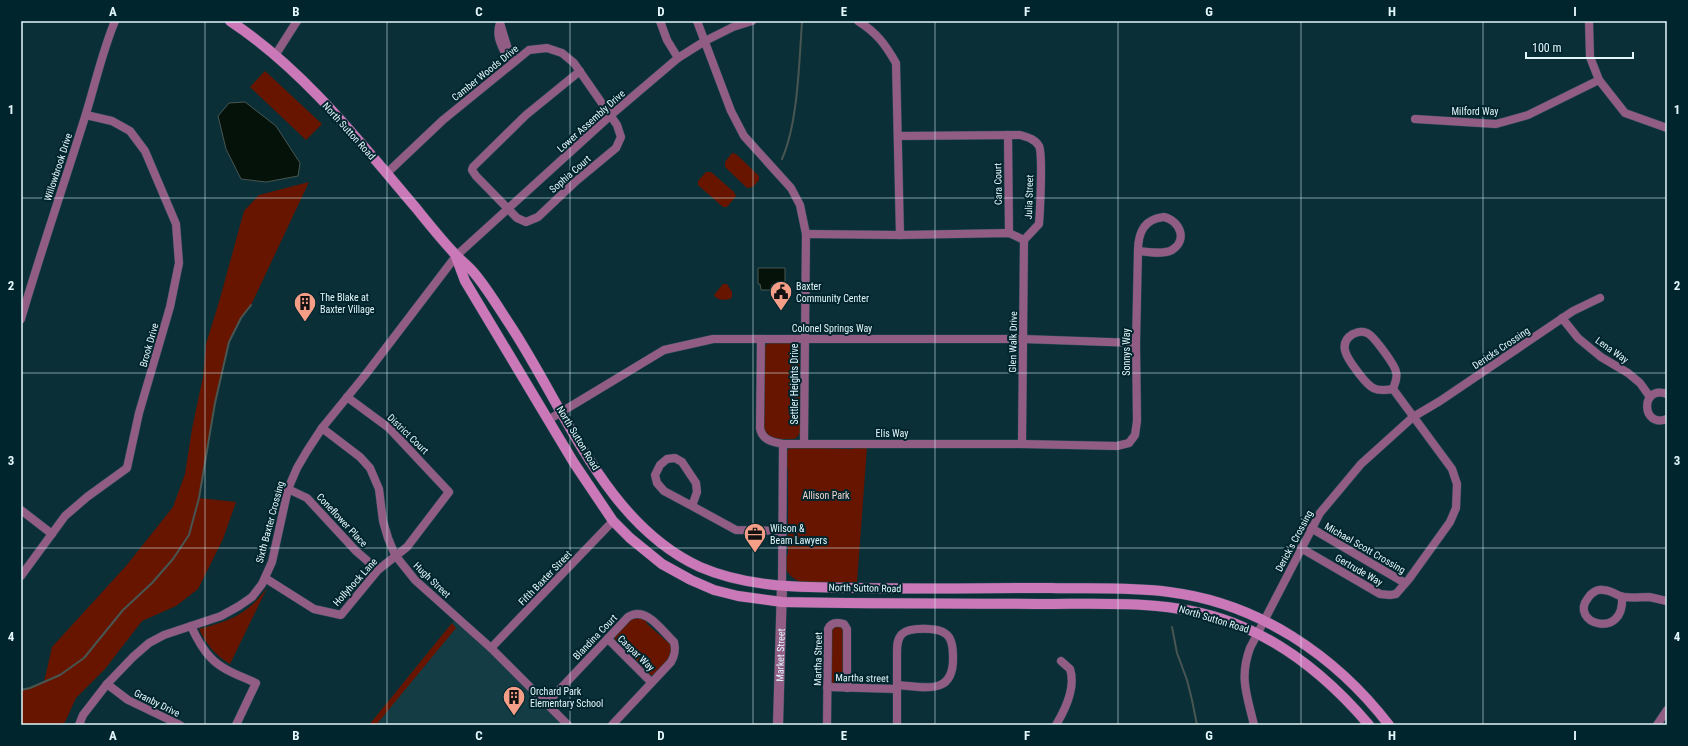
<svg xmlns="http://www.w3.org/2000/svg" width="1688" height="746" font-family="'Roboto Condensed',sans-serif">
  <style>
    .built { fill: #143c45 }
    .green { fill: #681500 }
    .water { fill: #05120a; stroke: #485652 }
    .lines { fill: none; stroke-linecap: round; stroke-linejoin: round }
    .stream { stroke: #485652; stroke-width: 2 }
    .minor-casing { stroke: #294b52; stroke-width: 9 }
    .tertiary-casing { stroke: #294b52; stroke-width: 11 }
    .secondary-casing { stroke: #294b52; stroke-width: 11 }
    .minor { stroke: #915d85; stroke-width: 8 }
    .tertiary { stroke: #915d85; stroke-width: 10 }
    .secondary { stroke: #cb78b8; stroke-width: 10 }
    .grid { fill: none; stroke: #e3f6fb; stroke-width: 1; stroke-opacity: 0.55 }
    .labels { text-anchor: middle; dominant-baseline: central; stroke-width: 4; stroke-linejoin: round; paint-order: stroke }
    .street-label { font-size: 10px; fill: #e3f6fb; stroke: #01252d }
    .poi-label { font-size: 10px; fill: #e3f6fb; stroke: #01252d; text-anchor: start }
    .park-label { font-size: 10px; fill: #f1d5ce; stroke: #01252d }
    .neatline { fill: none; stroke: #e3f6fb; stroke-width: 1.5 }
    .grid-label { font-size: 13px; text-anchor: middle; font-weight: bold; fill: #e3f6fb }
  </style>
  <rect width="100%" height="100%" fill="#0b2f37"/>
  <path class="built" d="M457,617l111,108h-199z"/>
  <g class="green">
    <path d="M265,71l57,53 -16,16 -56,-53z"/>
    <path d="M732,153l4,1 23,22v4l-6,7 -6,1 -22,-21v-5z"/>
    <path d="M706,172h5l23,20 2,4 -9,11h-4l-25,-22v-4z"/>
    <path d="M309,182l-58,123 -10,13 -12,24 -14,61 -16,95 37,4 -13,37 -25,50 -22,17 -34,15 -37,48 -29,29 -11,24 -6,3h-38v-35l9,-2 14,-6 8,-35 74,-81 47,-59 12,-33 7,-45 11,-52 3,-33 13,-42 25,-91 15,-16z"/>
    <path d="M723,284h4l5,8v5l-2,2c-6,1 -12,2 -16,-4z"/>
    <path d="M769,342h27l4,4v87l-3,4 -3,2h-21l-4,-2 -5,-7v-83z"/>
    <path d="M790,447l62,2 3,-2h12l-10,135h-55c-12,-3 -23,-16 -14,-28v-84c-4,-7 -3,-18 2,-23z"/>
    <path d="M267,588l-37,76c-14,-8 -24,-20 -31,-35 31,-8 48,-14 68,-41z"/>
    <path d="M639,617l7,3 1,4 25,22 -2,12 -17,17h-3l-25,-27 -4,-1 -6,-6v-5l17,-17z"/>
    <path d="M452,623l4,5 -80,97h-7z"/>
    <path d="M833,626l10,1 2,56 -2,3 -13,-3v-53z"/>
  </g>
  <g class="water">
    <path d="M245,102l31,24 24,37 -2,13 -32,6 -25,-3 -15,-30 -8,-33 11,-13z"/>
    <path d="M758,268h27v15l3,1v5l-2,2h-9l-1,-6h-4l-2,5h-9l-1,-6h-2z"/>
  </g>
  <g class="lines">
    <g class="stream">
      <path d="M782,159c16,-36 17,-96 20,-137"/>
      <path d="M1172,627l5,26 10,27 5,20 5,25"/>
      <path d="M21,690l9,-2 30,-13 24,-17 39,-48 29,-27 21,-24 16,-24 10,-37 16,-95 14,-61 12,-24 10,-13"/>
    </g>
    <g class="minor-casing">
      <g id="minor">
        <path d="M660,21l7,19 11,18"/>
        <path d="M697,21l34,90 13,25 47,52 9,17 6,29 -2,209"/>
        <path d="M858,21c19,12 27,23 38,42l4,172"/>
        <path d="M1589,21l1,36 9,23 26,33 42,15"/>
        <path d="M276,54l21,-33"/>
        <path d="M510,56l-5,-3c-5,-10 -9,-19 -5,-30l10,33 4,6"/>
        <path d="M1415,119l81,5 32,-9 71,-35"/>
        <path d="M1008,135l1,98"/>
        <path d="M898,136l122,-1c7,2 15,4 19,11 4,8 1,65 0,78l-15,16"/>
        <path d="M387,173l56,-53 86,-70 18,-2 15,5 12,10 43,62 4,12 -5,11 -41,34 -37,35 -12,5 -9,-4 -41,-42 -4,-6 1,-3 53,-52 54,-44"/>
        <path d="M1164,217c16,4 24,23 8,33 -9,5 -24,2 -34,1 0,-19 6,-32 26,-34z"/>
        <path d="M806,234l94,1 109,-2 15,7"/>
        <path d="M1562,318l16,20 23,19 27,16 12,10 10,14"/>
        <path d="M21,319c20,-68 43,-135 64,-202 10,-32 17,-65 30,-96"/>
        <path d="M761,339l-1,89c2,12 12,14 23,16h239l95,2 12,-3 6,-8 2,-14 -1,-78 2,-92"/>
        <path d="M1667,394c-27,-10 -26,35 0,25"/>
        <path d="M548,420l116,-70 49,-11h310l113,4"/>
        <path d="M322,428l38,29 10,11 9,21 4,32 5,17 7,17 20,25 76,68 77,77"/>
        <path d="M1022,444l2,-204"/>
        <path d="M288,489l19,9 49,53 22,19"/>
        <path d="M692,506l5,-14 -1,-9 -14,-21 -7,-4 -8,1 -7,6 -5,10 2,8 7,8 28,15 44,24 47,1"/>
        <path d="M21,510l31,24"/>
        <path d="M1311,528l94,55"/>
        <path d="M1301,548l79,46 10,1 6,-1 13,-15 41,-57 6,-14 1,-24 -5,-15 -59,-80c2,-6 5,-11 3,-17 -1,-7 -23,-37 -29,-39 -4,-2 -10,-1 -14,1 -19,11 -1,30 7,41 11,14 15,17 33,14"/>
        <path d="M21,576l44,-60 22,-19 40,-29 12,-55 31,-106 9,-44 -3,-39 -31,-73 -15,-20 -18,-10 -26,-6"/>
        <path d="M265,578l49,31 27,6 37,-45 29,-23 42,-55 -60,-64 -42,-31"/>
        <path d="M782,586l1,-142"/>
        <path d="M1622,597c3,44 -54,26 -34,1 3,-5 9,-9 15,-8 8,0 14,6 21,7 8,1 17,0 25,0 6,1 12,3 18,4"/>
        <path d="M191,626c5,11 11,23 20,32 11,12 30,18 45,25l-20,42"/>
        <path d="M608,639l43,43"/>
        <path d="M491,648l122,-127"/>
        <path d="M107,684l21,16 52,25"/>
        <path d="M897,685c28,2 57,11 56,-28 0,-7 -1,-19 -7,-23 -8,-7 -37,-7 -44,0 -5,5 -5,12 -5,18v73"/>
        <path d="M827,687l70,2"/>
        <path d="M546,704l82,-87c18,-12 34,14 46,25 2,8 1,13 -3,20l-59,63"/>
        <path d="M79,725l4,-10 24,-31 26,-27 16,-14 15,-8 57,-19 18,-10 13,-9 10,-13 10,-22 16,-73 9,-21 10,-17 15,-23 44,-54 90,-118 155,-141 67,-57 27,-17 28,-14 19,-6"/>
        <path d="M827,725l1,-96c3,-7 9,-7 16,-5l3,5v59"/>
        <path d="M1056,725c9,-15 20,-38 14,-56l-9,-8"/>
        <path d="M1254,725c-7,-30 -15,-47 -4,-77l70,-135 41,-49 52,-47 27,-16 133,-90 27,-13"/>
        <path d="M1657,725l10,-15"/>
      </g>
    </g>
    <g class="tertiary-casing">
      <g id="tertiary">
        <path id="s1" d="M778,725l4,-139"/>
      </g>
    </g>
    <g class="secondary-casing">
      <g id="secondary">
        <path d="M230,21c73,48 130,121 186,187 12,15 25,31 38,45 6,7 15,13 21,21 14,17 25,36 37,54 54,83 94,196 188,239 51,22 106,20 160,21 63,1 127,0 191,0 39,1 79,-1 118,4 89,11 166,63 220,133"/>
        <path d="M456,257l9,24 109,182 39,58 17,17 32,26 29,16 23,10 24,6 44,6c87,2 174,1 261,2 66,0 136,-5 198,22 50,21 93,58 128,99"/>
      </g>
    </g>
    <use href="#minor" class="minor"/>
    <use href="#tertiary" class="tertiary"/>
    <use href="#secondary" class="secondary"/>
  </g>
  <path class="grid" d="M205,21v704M387,21v704M570,21v704M753,21v704M935,21v704M1118,21v704M1301,21v704M1483,21v704M21,198h1646M21,373h1646M21,548h1646"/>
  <defs>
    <g id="civic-pin" transform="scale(1.15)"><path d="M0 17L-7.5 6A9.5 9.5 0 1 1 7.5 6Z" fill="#f49e87" stroke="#01252d"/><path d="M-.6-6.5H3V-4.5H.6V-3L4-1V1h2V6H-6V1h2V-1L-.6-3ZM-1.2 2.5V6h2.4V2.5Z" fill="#111"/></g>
    <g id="building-pin" transform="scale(1.15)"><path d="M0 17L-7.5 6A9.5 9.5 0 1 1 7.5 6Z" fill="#f49e87" stroke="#01252d"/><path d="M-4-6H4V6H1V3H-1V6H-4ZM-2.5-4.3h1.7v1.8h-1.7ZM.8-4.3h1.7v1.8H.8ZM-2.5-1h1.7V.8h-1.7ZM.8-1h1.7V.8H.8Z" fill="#111"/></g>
    <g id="office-pin" transform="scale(1.15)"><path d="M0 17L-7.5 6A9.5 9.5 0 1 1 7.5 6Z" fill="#f49e87" stroke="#01252d"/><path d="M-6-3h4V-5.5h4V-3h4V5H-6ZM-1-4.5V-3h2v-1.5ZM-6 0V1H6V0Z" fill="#111"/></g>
  </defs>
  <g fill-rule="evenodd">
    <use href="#civic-pin" x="781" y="292"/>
    <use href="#building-pin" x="305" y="303"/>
    <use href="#office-pin" x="755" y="534"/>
    <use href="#building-pin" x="514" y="697"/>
  </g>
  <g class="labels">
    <g class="street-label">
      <text transform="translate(485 73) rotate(-39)">Camber Woods Drive</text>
      <text x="1475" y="111">Milford Way</text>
      <text transform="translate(591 121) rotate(-42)">Lower Assembly Drive</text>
      <text transform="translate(349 131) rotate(48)">North Sutton Road</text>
      <text transform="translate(58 167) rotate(-72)">Willowbrook Drive</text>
      <text transform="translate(570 174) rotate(-41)">Sophia Court</text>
      <text transform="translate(998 184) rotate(-91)">Cara Court</text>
      <text transform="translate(1029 197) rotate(-88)">Julia Street</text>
      <text x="832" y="328">Colonel Springs Way</text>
      <text transform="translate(1013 342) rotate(-89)">Glen Walk Drive</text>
      <text transform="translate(149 345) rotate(-74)">Brook Drive</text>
      <text transform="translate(1501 348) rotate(-34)">Dericks Crossing</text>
      <text transform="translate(1612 350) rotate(35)">Lena Way</text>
      <text transform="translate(1126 352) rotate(-90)">Sonnys Way</text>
      <text transform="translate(794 384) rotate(-90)">Settler Heights Drive</text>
      <text x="892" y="433">Elis Way</text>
      <text transform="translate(408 434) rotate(44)">District Court</text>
      <text transform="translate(578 438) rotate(59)">North Sutton Road</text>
      <text transform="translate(342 520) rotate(47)">Coneflower Place</text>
      <text transform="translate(270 522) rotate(-75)">Sixth Baxter Crossing</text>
      <text transform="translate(1294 541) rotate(-62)">Derick's Crossing</text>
      <text transform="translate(1365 548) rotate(30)">Michael Scott Crossing</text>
      <text transform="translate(1359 570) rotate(30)">Gertrude Way</text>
      <text transform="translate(545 578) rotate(-46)">Fifth Baxter Street</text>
      <text transform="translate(432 580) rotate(44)">Hugh Street</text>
      <text transform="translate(355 582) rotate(-48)">Hollyhock Lane</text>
      <text transform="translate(865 588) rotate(1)">North Sutton Road</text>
      <text transform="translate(1214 619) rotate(17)">North Sutton Road</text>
      <text transform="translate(595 637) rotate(-46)">Blandina Court</text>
      <text transform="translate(636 653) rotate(44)">Caspar Way</text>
      <text stroke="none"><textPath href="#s1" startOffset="70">Market Street</textPath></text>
      <text transform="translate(818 659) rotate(-89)">Martha Street</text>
      <text transform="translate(862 678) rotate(1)">Martha street</text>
      <text transform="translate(157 703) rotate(26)">Granby Drive</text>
    </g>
    <g class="poi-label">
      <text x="796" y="286">Baxter<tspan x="796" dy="12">Community Center</tspan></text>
      <text x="320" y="297">The Blake at<tspan x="320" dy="12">Baxter Village</tspan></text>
      <text x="770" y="528">Wilson &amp;<tspan x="770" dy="12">Beam Lawyers</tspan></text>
      <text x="530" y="691">Orchard Park<tspan x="530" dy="12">Elementary School</tspan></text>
    </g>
    <g class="park-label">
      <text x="826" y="495">Allison Park</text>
    </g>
  </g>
  <rect width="1688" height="746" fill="none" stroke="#01252d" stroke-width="44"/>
  <path d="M1526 52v6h107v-6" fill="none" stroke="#e3f6fb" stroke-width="2"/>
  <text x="1532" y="52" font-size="12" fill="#e3f6fb" stroke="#01252d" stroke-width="3" paint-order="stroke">100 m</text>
  <rect x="22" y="22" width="1644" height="702" class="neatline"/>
  <g class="grid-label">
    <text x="113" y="16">A</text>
    <text x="296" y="16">B</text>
    <text x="479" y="16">C</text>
    <text x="661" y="16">D</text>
    <text x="844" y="16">E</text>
    <text x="1027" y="16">F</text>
    <text x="1209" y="16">G</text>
    <text x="1392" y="16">H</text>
    <text x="1575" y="16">I</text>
    <text x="11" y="114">1</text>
    <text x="1677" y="114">1</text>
    <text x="11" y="290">2</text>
    <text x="1677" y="290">2</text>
    <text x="11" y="465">3</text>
    <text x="1677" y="465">3</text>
    <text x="11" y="641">4</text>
    <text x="1677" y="641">4</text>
    <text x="113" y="740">A</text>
    <text x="296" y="740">B</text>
    <text x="479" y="740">C</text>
    <text x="661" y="740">D</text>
    <text x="844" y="740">E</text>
    <text x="1027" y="740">F</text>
    <text x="1209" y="740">G</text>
    <text x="1392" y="740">H</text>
    <text x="1575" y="740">I</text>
  </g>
</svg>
